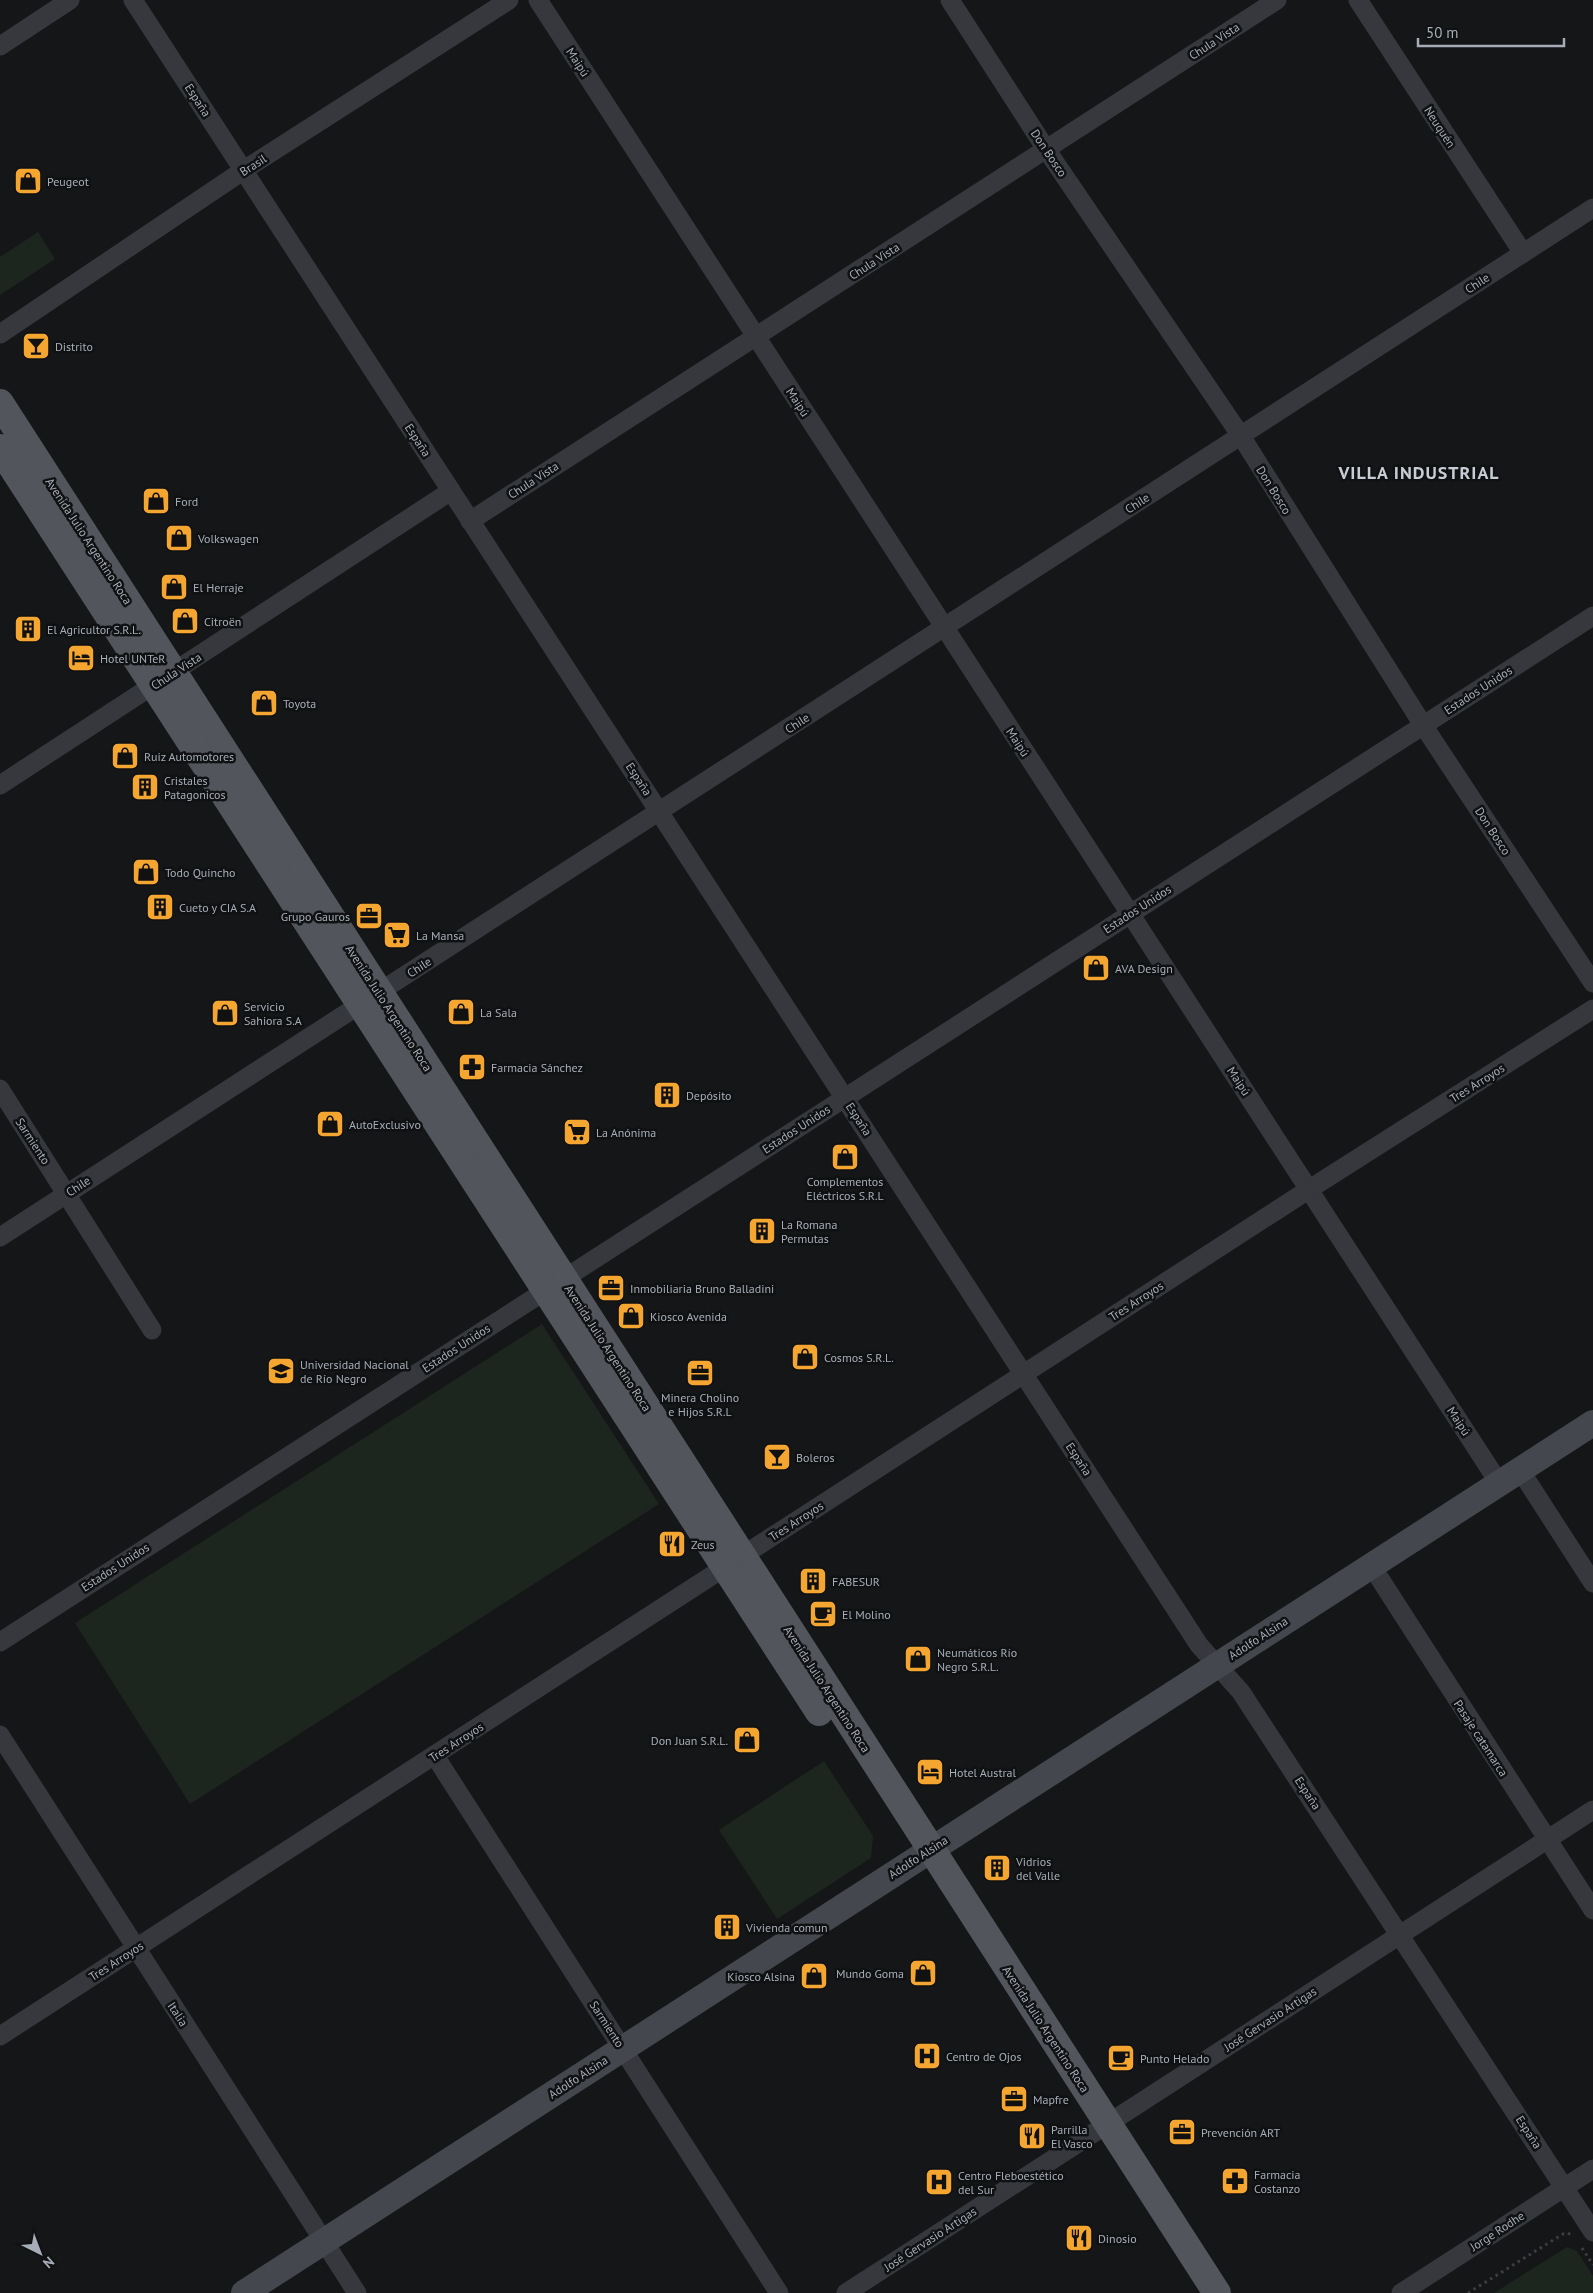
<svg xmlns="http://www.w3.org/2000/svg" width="1593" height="2293" font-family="'PT Sans',sans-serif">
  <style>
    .green { fill: #1d261e }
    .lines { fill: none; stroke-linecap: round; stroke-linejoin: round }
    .path { stroke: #3c3f44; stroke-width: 3; stroke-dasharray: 2.5 4; stroke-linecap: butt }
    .minor { stroke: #36383d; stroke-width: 19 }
    .secondary { stroke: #44474d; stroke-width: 26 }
    .primary { stroke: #52555c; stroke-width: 28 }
    .labels { text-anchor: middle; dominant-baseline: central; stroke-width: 5; stroke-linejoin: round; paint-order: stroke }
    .street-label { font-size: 12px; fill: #a7adb8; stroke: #101112 }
    .poi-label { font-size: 12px; fill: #a7adb8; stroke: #101112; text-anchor: start }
    .district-label { font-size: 18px; font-weight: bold; letter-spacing: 1px; fill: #c8ccd4; stroke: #101112 }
  </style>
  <rect width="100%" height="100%" fill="#151618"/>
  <g class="green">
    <path d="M38,232l17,27 -55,36v-38z"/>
    <path d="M542,1324l117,180 -469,300 -115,-181z"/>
    <path d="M824,1761l49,75 -2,22 -94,61 -58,-89z"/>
    <path d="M1567,2247l10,4 16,25v17h-99z"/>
  </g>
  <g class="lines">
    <g class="path">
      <path d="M1582,2248l11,17"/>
      <path d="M1468,2293l95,-59 5,-1 4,3"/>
    </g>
    <g class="minor">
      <path d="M133,0l1066,1645 42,47 352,540"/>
      <path d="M538,0l961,1483"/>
      <path d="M950,0l96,149 195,287 182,289 170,258"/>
      <path d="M1358,0l165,253"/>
      <path d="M0,46l70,-46"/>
      <path d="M0,334l244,-164 265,-170"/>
      <path d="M470,521l807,-521"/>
      <path d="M0,785l451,-294"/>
      <path d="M0,1089l152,241"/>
      <path d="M0,1237l1593,-1029"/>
      <path d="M1520,1470l73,113"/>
      <path d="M1371,1565l222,345"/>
      <path d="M0,1642l1593,-1026"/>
      <path d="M0,1735l357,558"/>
      <path d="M435,1756l344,537"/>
      <path d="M0,2036l1308,-846 285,-181"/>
      <path d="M846,2293l747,-483"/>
      <path d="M1401,2293l192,-124"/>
    </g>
    <path class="secondary" d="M244,2293l1349,-870"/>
    <g class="primary">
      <path d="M0,403l1217,1890"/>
      <path d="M0,448l819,1264"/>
    </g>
  </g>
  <defs>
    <g id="shop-square" transform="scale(1.4375)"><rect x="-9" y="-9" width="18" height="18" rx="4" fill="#f5a630" stroke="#101112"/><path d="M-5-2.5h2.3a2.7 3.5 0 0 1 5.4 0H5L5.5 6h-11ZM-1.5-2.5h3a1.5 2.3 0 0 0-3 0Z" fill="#111"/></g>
    <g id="bar-square" transform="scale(1.4375)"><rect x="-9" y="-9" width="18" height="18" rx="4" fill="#f5a630" stroke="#101112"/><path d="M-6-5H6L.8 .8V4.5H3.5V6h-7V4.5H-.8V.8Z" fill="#111"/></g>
    <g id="building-square" transform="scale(1.4375)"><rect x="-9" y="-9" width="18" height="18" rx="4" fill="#f5a630" stroke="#101112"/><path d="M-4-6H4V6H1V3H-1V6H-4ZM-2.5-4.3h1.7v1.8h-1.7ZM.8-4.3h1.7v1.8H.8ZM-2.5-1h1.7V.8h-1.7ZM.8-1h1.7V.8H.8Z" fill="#111"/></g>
    <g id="hotel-square" transform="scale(1.4375)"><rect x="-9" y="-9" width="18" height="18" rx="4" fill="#f5a630" stroke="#101112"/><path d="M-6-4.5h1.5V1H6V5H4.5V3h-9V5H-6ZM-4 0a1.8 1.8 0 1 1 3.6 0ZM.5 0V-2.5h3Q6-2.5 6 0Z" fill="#111"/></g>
    <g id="office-square" transform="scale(1.4375)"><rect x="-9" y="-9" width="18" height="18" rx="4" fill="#f5a630" stroke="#101112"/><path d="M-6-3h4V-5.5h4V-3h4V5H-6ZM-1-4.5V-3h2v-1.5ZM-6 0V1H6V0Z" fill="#111"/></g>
    <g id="supermarket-square" transform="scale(1.4375)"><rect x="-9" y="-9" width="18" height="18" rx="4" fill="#f5a630" stroke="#101112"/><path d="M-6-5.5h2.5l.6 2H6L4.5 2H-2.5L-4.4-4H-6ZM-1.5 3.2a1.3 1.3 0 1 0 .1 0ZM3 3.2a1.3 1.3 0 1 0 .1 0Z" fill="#111"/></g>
    <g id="pharmacy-square" transform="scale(1.4375)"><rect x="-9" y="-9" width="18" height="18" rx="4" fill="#f5a630" stroke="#101112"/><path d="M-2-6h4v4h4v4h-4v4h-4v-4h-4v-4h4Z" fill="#111"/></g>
    <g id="university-square" transform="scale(1.4375)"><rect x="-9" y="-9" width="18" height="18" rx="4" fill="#f5a630" stroke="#101112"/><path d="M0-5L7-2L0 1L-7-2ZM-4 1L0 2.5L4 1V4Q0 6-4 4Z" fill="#111"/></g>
    <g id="restaurant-square" transform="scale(1.4375)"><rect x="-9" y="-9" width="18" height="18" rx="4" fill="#f5a630" stroke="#101112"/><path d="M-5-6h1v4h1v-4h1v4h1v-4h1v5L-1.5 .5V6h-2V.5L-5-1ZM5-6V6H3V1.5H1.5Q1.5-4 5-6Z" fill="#111"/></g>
    <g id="cafe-square" transform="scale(1.4375)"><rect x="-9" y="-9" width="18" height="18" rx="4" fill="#f5a630" stroke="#101112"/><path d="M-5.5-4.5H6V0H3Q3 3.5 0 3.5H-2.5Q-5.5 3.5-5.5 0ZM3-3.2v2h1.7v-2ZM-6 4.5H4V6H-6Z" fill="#111"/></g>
    <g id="hospital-square" transform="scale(1.4375)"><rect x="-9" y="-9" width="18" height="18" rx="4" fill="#f5a630" stroke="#101112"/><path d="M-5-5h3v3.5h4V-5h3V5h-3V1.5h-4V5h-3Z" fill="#111"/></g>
  </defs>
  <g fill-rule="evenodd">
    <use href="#shop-square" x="28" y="181"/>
    <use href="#bar-square" x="36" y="346"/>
    <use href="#shop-square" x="156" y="501"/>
    <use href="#shop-square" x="179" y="538"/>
    <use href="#shop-square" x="174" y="587"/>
    <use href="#shop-square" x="185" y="621"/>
    <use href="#building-square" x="28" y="629"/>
    <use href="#hotel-square" x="81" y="658"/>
    <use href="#shop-square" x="264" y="703"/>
    <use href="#shop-square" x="125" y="756"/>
    <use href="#building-square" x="145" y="787"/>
    <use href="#shop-square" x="146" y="872"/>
    <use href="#building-square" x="160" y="907"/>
    <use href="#office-square" x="369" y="916"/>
    <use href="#supermarket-square" x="397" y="935"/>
    <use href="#shop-square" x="1096" y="968"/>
    <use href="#shop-square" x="461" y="1012"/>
    <use href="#shop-square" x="225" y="1013"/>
    <use href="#pharmacy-square" x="472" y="1067"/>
    <use href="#building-square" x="667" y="1095"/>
    <use href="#shop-square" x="330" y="1124"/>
    <use href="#supermarket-square" x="577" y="1132"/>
    <use href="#shop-square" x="845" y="1157"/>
    <use href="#building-square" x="762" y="1231"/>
    <use href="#office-square" x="611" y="1288"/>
    <use href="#shop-square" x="631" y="1316"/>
    <use href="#shop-square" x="805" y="1357"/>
    <use href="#university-square" x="281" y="1371"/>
    <use href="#office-square" x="700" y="1373"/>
    <use href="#bar-square" x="777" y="1457"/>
    <use href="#restaurant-square" x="672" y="1544"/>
    <use href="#building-square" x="813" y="1581"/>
    <use href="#cafe-square" x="823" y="1614"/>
    <use href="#shop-square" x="918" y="1659"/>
    <use href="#shop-square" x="747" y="1740"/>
    <use href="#hotel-square" x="930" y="1772"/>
    <use href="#building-square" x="997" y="1868"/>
    <use href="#building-square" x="727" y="1927"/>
    <use href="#shop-square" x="923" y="1973"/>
    <use href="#shop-square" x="814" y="1976"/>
    <use href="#hospital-square" x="927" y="2056"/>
    <use href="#cafe-square" x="1121" y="2058"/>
    <use href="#office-square" x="1014" y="2099"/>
    <use href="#office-square" x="1182" y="2132"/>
    <use href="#restaurant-square" x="1032" y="2136"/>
    <use href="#pharmacy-square" x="1235" y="2181"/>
    <use href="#hospital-square" x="939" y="2182"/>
    <use href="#restaurant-square" x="1079" y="2238"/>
  </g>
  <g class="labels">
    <g class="street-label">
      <text transform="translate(1214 41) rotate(-33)">Chula Vista</text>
      <text transform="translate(578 62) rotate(57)">Maipú</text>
      <text transform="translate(198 100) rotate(57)">España</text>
      <text transform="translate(1440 127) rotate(57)">Neuquén</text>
      <text transform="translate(1049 153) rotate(56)">Don Bosco</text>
      <text transform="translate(253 165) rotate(-33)">Brasil</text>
      <text transform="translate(874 261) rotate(-33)">Chula Vista</text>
      <text transform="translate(1477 283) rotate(-33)">Chile</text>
      <text transform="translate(798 402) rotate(57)">Maipú</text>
      <text transform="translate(418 440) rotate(57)">España</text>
      <text transform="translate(533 480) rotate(-33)">Chula Vista</text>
      <text transform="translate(1274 490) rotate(58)">Don Bosco</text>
      <text transform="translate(1137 503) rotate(-33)">Chile</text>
      <text transform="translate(89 541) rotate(57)">Avenida Julio Argentino Roca</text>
      <text transform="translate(176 671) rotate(-33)">Chula Vista</text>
      <text transform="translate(1478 690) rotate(-33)">Estados Unidos</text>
      <text transform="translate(797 723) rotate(-33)">Chile</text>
      <text transform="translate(1018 742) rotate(57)">Maipú</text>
      <text transform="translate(639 779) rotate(57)">España</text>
      <text transform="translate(1493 831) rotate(57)">Don Bosco</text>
      <text transform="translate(1137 909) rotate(-33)">Estados Unidos</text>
      <text transform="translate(419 967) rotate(-33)">Chile</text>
      <text transform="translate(389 1008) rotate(57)">Avenida Julio Argentino Roca</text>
      <text transform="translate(1239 1081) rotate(57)">Maipú</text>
      <text transform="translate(1477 1083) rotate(-32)">Tres Arroyos</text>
      <text transform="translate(859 1119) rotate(57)">España</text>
      <text transform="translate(796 1129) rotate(-33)">Estados Unidos</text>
      <text transform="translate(33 1141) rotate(57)">Sarmiento</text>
      <text transform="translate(78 1186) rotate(-33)">Chile</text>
      <text transform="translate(1136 1301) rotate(-33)">Tres Arroyos</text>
      <text transform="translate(456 1348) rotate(-33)">Estados Unidos</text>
      <text transform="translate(608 1348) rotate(57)">Avenida Julio Argentino Roca</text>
      <text transform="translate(1459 1421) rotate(57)">Maipú</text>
      <text transform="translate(1079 1459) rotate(57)">España</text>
      <text transform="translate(796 1521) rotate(-33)">Tres Arroyos</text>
      <text transform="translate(115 1567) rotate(-33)">Estados Unidos</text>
      <text transform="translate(1258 1638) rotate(-33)">Adolfo Alsina</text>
      <text transform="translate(827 1689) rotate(57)">Avenida Julio Argentino Roca</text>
      <text transform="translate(1481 1738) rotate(57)">Pasaje catamarca</text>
      <text transform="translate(456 1742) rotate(-33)">Tres Arroyos</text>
      <text transform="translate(1308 1793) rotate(57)">España</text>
      <text transform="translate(918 1857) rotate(-33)">Adolfo Alsina</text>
      <text transform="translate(116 1961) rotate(-33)">Tres Arroyos</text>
      <text transform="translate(178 2014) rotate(57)">Italia</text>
      <text transform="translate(1270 2019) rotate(-33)">José Gervasio Artigas</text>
      <text transform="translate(607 2024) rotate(57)">Sarmiento</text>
      <text transform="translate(1046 2029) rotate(57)">Avenida Julio Argentino Roca</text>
      <text transform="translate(578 2077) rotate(-33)">Adolfo Alsina</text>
      <text transform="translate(1529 2132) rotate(57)">España</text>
      <text transform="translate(1497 2231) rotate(-33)">Jorge Rodhe</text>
      <text transform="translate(930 2239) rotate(-33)">José Gervasio Artigas</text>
    </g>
    <g class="poi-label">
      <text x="47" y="181">Peugeot</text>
      <text x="55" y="346">Distrito</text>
      <text x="175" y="501">Ford</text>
      <text x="198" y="538">Volkswagen</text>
      <text x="193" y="587">El Herraje</text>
      <text x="204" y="621">Citroën</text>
      <text x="47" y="629">El Agricultor S.R.L.</text>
      <text x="100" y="658">Hotel UNTeR</text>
      <text x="283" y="703">Toyota</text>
      <text x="144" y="756">Ruiz Automotores</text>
      <text x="164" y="780">Cristales<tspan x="164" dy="14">Patagonicos</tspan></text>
      <text x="165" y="872">Todo Quincho</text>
      <text x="179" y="907">Cueto y CIA S.A</text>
      <text x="350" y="916" text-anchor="end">Grupo Gauros</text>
      <text x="416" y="935">La Mansa</text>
      <text x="1115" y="968">AVA Design</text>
      <text x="244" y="1006">Servicio<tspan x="244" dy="14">Sahiora S.A</tspan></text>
      <text x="480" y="1012">La Sala</text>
      <text x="491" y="1067">Farmacia Sánchez</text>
      <text x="686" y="1095">Depósito</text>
      <text x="349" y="1124">AutoExclusivo</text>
      <text x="596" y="1132">La Anónima</text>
      <text x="845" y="1181" text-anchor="middle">Complementos<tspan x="845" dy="14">Eléctricos S.R.L</tspan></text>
      <text x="781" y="1224">La Romana<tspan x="781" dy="14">Permutas</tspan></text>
      <text x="630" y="1288">Inmobiliaria Bruno Balladini</text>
      <text x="650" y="1316">Kiosco Avenida</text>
      <text x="824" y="1357">Cosmos S.R.L.</text>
      <text x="300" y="1364">Universidad Nacional<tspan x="300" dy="14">de Río Negro</tspan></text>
      <text x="700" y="1397" text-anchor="middle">Minera Cholino<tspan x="700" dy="14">e Hijos S.R.L</tspan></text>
      <text x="796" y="1457">Boleros</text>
      <text x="691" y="1544">Zeus</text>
      <text x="832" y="1581">FABESUR</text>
      <text x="842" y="1614">El Molino</text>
      <text x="937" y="1652">Neumáticos Río<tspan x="937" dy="14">Negro S.R.L.</tspan></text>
      <text x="728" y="1740" text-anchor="end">Don Juan S.R.L.</text>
      <text x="949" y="1772">Hotel Austral</text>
      <text x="1016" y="1861">Vidrios<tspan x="1016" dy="14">del Valle</tspan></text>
      <text x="746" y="1927">Vivienda comun</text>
      <text x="904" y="1973" text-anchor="end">Mundo Goma</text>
      <text x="795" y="1976" text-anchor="end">Kiosco Alsina</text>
      <text x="946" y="2056">Centro de Ojos</text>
      <text x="1140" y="2058">Punto Helado</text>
      <text x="1033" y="2099">Mapfre</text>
      <text x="1051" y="2129">Parrilla<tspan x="1051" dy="14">El Vasco</tspan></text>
      <text x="1201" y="2132">Prevención ART</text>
      <text x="1254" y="2174">Farmacia<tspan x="1254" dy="14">Costanzo</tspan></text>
      <text x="958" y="2175">Centro Fleboestético<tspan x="958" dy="14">del Sur</tspan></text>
      <text x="1098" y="2238">Dinosio</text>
    </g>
    <g class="district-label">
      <text x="1419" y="472">VILLA INDUSTRIAL</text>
    </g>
  </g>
  <g transform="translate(40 2253) rotate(138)" stroke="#101112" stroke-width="4" paint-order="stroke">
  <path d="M0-4L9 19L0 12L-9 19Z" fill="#a7adb8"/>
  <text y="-8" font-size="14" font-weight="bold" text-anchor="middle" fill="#a7adb8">N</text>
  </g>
  <path d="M1418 38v8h146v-8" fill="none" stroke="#a7adb8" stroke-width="2.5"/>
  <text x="1426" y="38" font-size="15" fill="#a7adb8" stroke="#101112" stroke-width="4" paint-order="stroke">50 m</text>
</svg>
